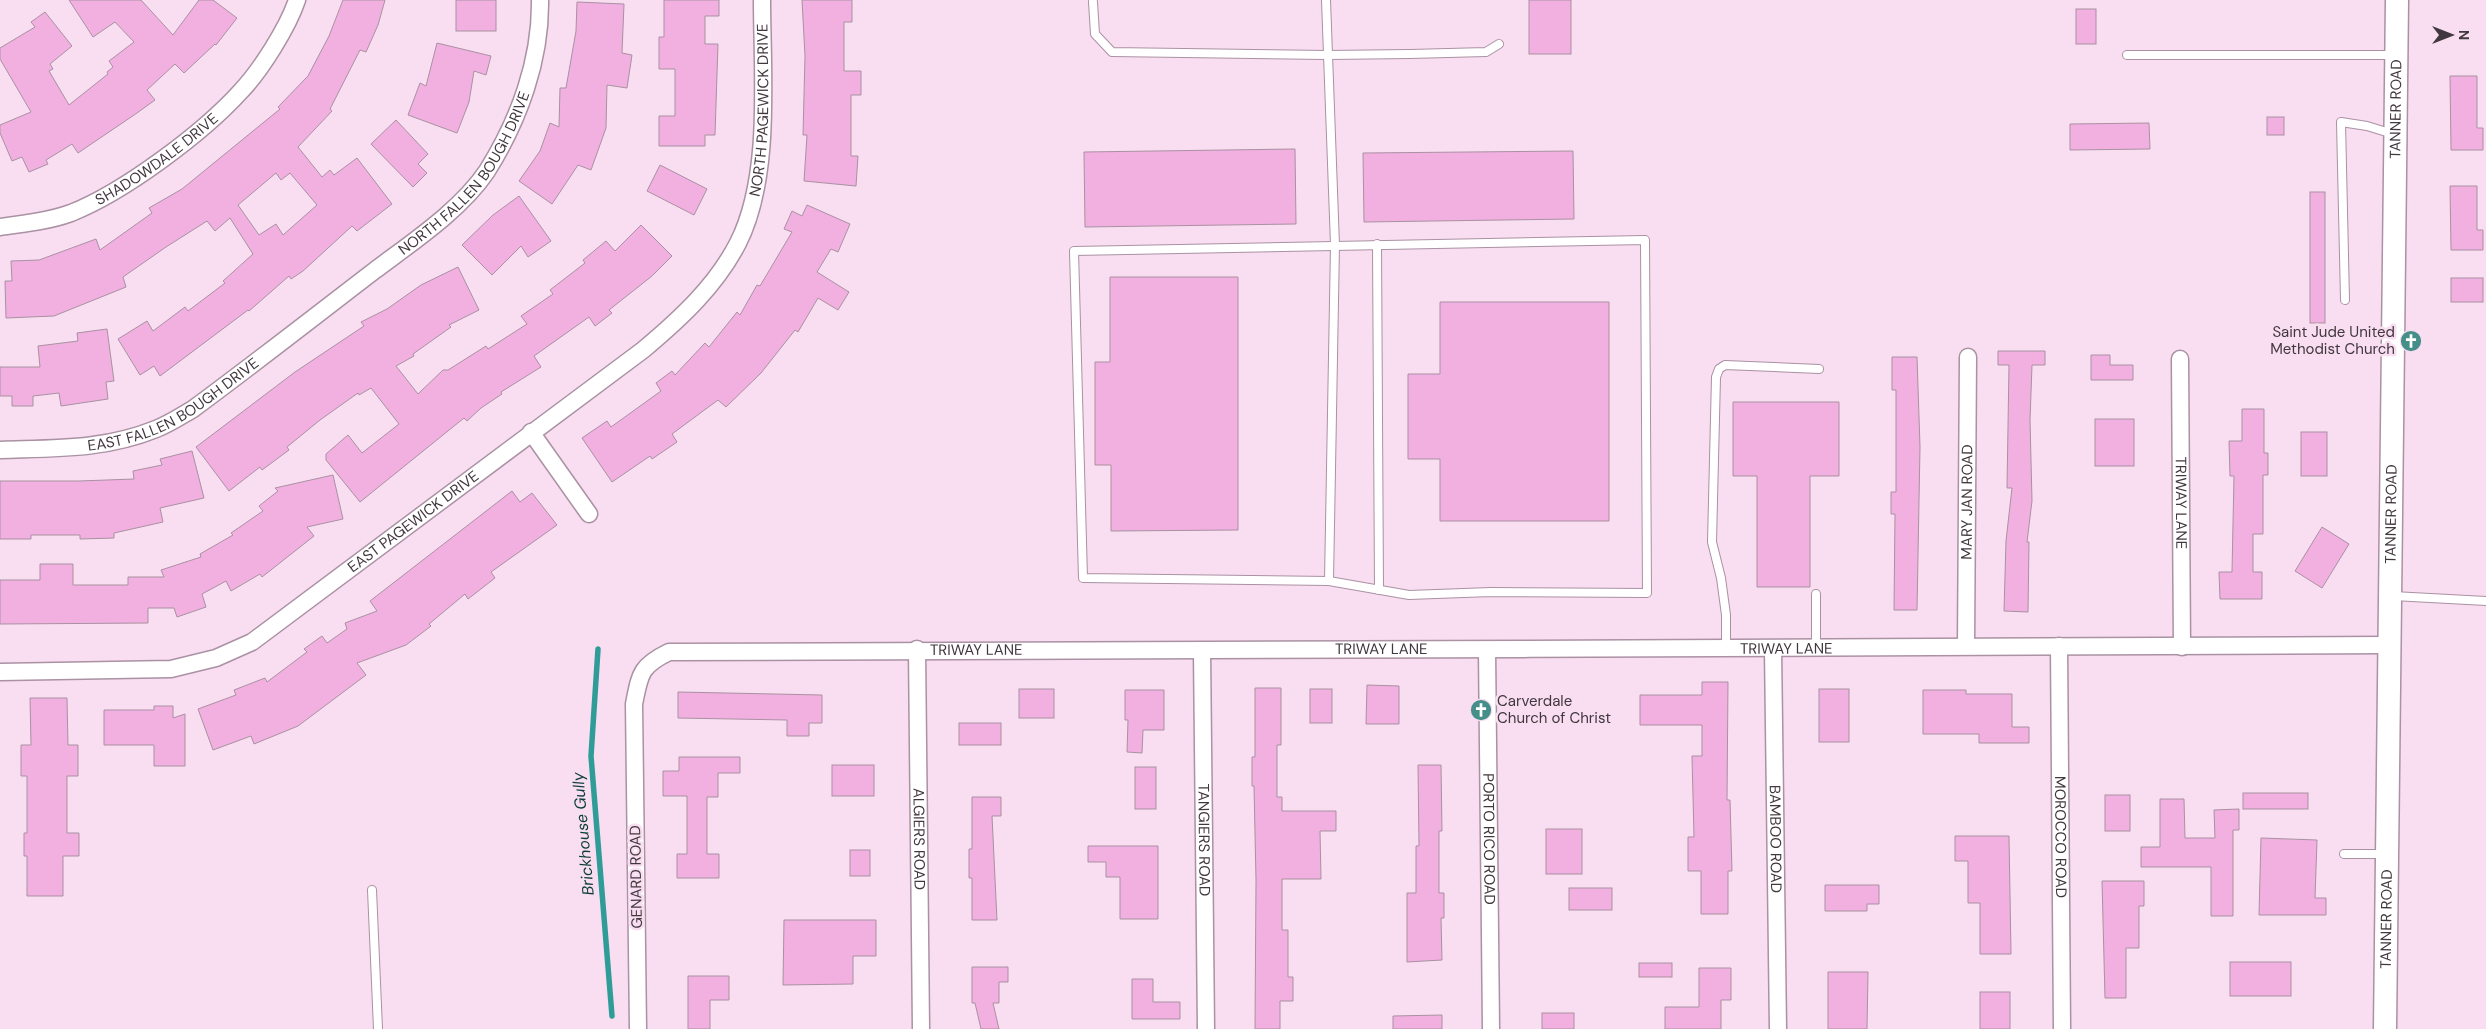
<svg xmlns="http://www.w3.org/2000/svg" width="2486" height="1029" font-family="'DM Sans',sans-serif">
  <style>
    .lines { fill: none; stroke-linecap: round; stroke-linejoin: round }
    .stream { stroke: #2f9c97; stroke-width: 5.5 }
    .building { fill: #f1b0e0; stroke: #a991a2; fill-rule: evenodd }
    .lane-casing { stroke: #aa91a3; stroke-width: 10 }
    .street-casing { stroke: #aa91a3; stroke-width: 19 }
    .secondary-casing { stroke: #aa91a3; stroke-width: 25 }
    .lane { stroke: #fff; stroke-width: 8 }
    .street { stroke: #fff; stroke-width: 16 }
    .secondary { stroke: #fff; stroke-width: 22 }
    .labels { text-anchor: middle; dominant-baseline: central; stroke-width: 5; stroke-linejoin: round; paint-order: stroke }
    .street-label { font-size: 15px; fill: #41373e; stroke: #f8def0 }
    .poi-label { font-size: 15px; fill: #41373e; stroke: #f8def0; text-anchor: end }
    .water-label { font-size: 16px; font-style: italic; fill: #0b3c3a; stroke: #f8def0 }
  </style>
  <rect width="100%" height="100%" fill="#f8def0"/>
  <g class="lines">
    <path class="stream" d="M598,649l-7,107 21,260"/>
  </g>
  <g class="building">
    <path d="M69,0h72l32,35 26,-35h14l24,18 -21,27 -1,-1 -31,29 -9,-9 -28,26 8,10 -18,13 -59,40 -6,-9 -26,16 2,4 -19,8 -7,-15 -10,4 -12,-28v-8l31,-13 -31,-53v-11l35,-21 -4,-5 14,-10 27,34 -22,18 3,5 -4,2 20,34 39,-31 -1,-2 6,-5 -4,-6 25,-19 -19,-20 -22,15z"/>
    <path d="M343,0h42l-7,25 -12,27 -6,-2 -30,59 2,2 -34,36 24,30 8,-7 4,5 23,-17 35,46 -35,27 -5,-5 -49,45 -12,8 -2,-3 -40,35 -1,-1 -88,66 -6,-10 -14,9 -22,-36 29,-18 6,10 32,-24 3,4 37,-28 -2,-2 30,-27 -23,-36 -15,13 -8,-10 -41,26 -43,30 3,10 -72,29 -48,2 -1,-37h7l-1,-20 28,-1 57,-21 4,11 52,-37 -3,-5 33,-19 98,-80 -2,-2 30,-31 21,-40zM276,173l5,7 9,-7 27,32 -34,30 -7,-11 -17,11 -21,-30z"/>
    <rect x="456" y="0" width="40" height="31"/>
    <path d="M664,0h55v16h-14v28h13l-3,91h-10v11h-46v-30h16v-47h-16v-32h5z"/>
    <path d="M802,0h50v22h-8v49h17v24h-10v61h7l-2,30 -52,-5 3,-46h-4l2,-79z"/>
    <rect x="1529" y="0" width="42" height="54"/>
    <path d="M577,2l47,2 -2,49 10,2 -5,33 -20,-3 -1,43 -15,42 -13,-5 -26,39 -33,-23 21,-30 10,-28 9,4 1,-39h6l10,-57z"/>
    <rect x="2076" y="9" width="20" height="35"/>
    <path d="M437,43l54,13 -5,19 -12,-4 -5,31 -12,31 -49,-18 12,-32 6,3z"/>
    <path d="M2450,76h27v52h6v22h-32z"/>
    <rect x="2267" y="117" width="17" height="18"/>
    <path d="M396,120l32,34 -10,10 9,9 -14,14 -42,-43z"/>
    <path d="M2149,123l1,26 -80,1v-26z"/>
    <path d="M1295,149l1,75 -211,3 -1,-75z"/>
    <path d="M1573,151l1,68 -210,3 -1,-69z"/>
    <path d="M660,165l47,24 -13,26 -47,-24z"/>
    <path d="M2450,186h27v44h6v20h-32z"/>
    <rect x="2310" y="192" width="15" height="131"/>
    <path d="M519,196l32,45 -23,16 -7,-11 -29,29 -30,-30 31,-30z"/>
    <path d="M807,205l43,19 -12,28 -7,-3 -14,23 32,20 -11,18 -20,-12 -20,34 -3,-2 -34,43 -35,34 -8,-7 -46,34 5,8 -25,17 -2,-3 -38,26 -30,-44 25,-17 4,6 50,-36 -5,-8 16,-12 3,4 30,-32 4,4 28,-35 3,3 17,-30 3,1 32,-54 -8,-3 8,-18 10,5z"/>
    <path d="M641,225l31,31 -20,20 -43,34 3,3 -17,13 -6,-9 -55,39 7,11 -40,25 1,2 -21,14 -14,13 -3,-3 -104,84 -34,-42v-6l22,-19 14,18 37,-29 -28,-36 -12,7 -1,-2 -38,27 -33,27 2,3 -27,20 -2,-3 -31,24 -33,-44 99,-75 69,-46 -3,-4 26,-13 34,-24 37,-18 21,43 -30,15 2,2 -38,27 1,2 -18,10 22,28 25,-24h5l38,-24 2,3 39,-25 -6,-8 32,-22 -3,-4 35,-27 -2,-3 23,-19 9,10z"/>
    <path d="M1110,277h128v253l-127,1v-66h-16v-103h15z"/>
    <rect x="2451" y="278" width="32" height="24"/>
    <path d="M1440,302h169v219h-169v-62h-32v-85h32z"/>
    <path d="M107,329l7,52 -8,1 2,17 -47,7 -2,-13 -26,3v10h-21v-10h-12v-29h40l-2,-21 40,-5 -1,-8z"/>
    <path d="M1998,351h47v14h-13l-2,55 2,81 -5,41h2l-1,70 -24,-1 2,-70 6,-53h-5l2,-123h-11z"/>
    <path d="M2091,355h19v10h23v15h-42z"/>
    <path d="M1892,357h25l3,90 -3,163h-23l1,-96h-4v-22h5v-102h-4z"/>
    <path d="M1733,402h106v74h-29v111h-53v-111h-24z"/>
    <path d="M2242,409h22v44h4v22h-5v59h-10v38h9v27h-42l-1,-27h13l2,-96h-4l-1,-35h13z"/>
    <rect x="2095" y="419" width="39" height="47"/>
    <rect x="2301" y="432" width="26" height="44"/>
    <path d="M192,451l12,47 -44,10 3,14 -49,11v5l-34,1v-4h-49v4h-31v-58h79l55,-2 -1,-8 29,-6 -2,-6z"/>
    <path d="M333,475l10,44 -36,8 7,9 -52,41 -2,-3 -29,17 -5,-10 -24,13 4,13 -29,10 -3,-9h-26v15l-148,1v-44h40v-16h33v21h55v-8h36l-3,-7 40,-13 -1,-3 33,-19 -2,-2 32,-22 -4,-5 19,-15 -3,-3z"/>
    <path d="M512,491l8,11 12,-9 25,32 -66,47 4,6 -27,21 -3,-5 -36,30 2,2 -25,19 -49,18 9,12 -68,51 -44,18 -3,-8 -38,14 -15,-41 38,-14 -2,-5 31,-12 2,4 40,-30 -3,-3 18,-13 5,7 20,-14 -2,-6 32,-12 -7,-10z"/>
    <path d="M2322,527l27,17 -27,44 -27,-17z"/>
    <path d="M1702,682h26l-1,118h3l2,71h-4v43h-27v-43h-13v-34h6l-2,-81h10v-31h-62v-30h62z"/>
    <path d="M1367,685l32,1v38h-33z"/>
    <path d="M1255,688h26v57h-4v52h5v14h54v20h-16l1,48h-39v51h6v47h5v24h-13v28h-25l1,-149 -2,-94h-2v-29h3z"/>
    <rect x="1019" y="689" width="35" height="29"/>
    <rect x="1310" y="689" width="22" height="34"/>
    <rect x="1819" y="689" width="30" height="53"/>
    <path d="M1125,690h39v40h-21l-1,23 -15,-1 1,-32h-3z"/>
    <path d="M1923,690h43v4h46v33h17v16h-50v-9h-56z"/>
    <path d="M678,692l144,3v28h-13v13h-22v-16l-109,-2z"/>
    <path d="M30,698h37l1,47h10v31h-11v57h12v23h-16v40h-36v-40h-3v-23h3v-57h-6v-31h10z"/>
    <path d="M154,706h19v12l12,-4v52h-31v-21h-50v-35h50z"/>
    <rect x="959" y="723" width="42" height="22"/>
    <path d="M679,757h61v16h-22v24h-11v57h12v24h-42v-24h10v-58h-24v-25h16z"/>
    <rect x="832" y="765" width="42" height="31"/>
    <path d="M1418,765h23l1,66h-3v62h5v25h-3l1,42 -35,2v-69h9v-47h3z"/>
    <rect x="1135" y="767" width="21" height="42"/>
    <rect x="2243" y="793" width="65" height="16"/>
    <rect x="2105" y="795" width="25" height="36"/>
    <path d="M972,797h29v19h-9l5,104h-25v-42h-3v-29h3z"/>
    <path d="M2160,799h24l1,39h30l-1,-28 25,-1v21h-6v86h-22v-49h-70v-20h19z"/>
    <rect x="1546" y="829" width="36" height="45"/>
    <path d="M1955,836h54l2,118h-31v-51h-12v-42h-13z"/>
    <path d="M2261,838l56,2 -2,58h11v17h-67z"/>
    <path d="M1088,846h70v73h-38v-42h-14v-15h-18z"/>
    <rect x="850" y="850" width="20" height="26"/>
    <path d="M2102,881h42v25h-5v42h-13v50h-21z"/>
    <path d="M1825,885h54v19h-12v7h-42z"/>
    <rect x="1569" y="888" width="43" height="22"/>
    <path d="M784,920h92v36h-23v28l-70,1z"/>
    <rect x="2230" y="962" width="61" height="34"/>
    <rect x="1639" y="963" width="33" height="14"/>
    <path d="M972,967h36v15h-9v21h-6l6,26h-18l-6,-26h-3z"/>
    <path d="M1699,968h32v32h-10v29h-56v-22h34z"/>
    <path d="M1828,972h40l-1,57h-39z"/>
    <path d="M688,976h41v24h-19v29h-22z"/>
    <path d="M1132,979h21v23h27v17h-48z"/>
    <rect x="1980" y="992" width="30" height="37"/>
    <rect x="1542" y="1013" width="32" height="16"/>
    <path d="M1442,1015v14h-49v-13z"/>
  </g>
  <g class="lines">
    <g class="lane-casing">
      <g id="lane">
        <path d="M1326,0l9,245 -6,336"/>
        <path d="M1093,2l2,32 17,18 215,3 83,-1 76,-2 13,-8"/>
        <path d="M2127,55h267"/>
        <path d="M1645,240l2,353 -156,-1 -82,3 -80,-14 -246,-3 -9,-327z"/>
        <path d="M1377,244l2,346"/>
        <path d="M2345,300l-4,-178 26,4 26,8"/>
        <path d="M1816,594v55"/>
        <path d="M2393,596l93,5"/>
        <path d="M1726,649v-34l-5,-37 -9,-36 4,-165 3,-8 6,-4 94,4"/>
        <path d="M2344,854h40"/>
        <path d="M372,890l6,139"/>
      </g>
    </g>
    <g class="street-casing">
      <g id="street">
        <path id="s1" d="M0,227c23,-3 49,-6 71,-14 53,-21 132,-80 170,-122 20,-21 47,-64 56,-91"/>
        <path id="s2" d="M2180,359l2,288"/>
        <path d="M531,432l58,82"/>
        <path id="s3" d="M0,450c55,-2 104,0 156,-21 13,-5 25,-13 37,-20 61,-45 121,-92 181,-138 37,-28 87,-61 113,-100 32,-51 54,-111 53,-171"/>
        <path id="s4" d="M1966,646l2,-289"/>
        <path id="s5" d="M2059,646l3,383"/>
        <path id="s6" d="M917,649l4,380"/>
        <path id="s7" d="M1773,649l5,380"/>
        <path id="s8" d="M1487,650l4,379"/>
        <path id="s9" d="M1202,651l4,378"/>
        <path id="s10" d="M0,672l171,-3 45,-11 36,-16 391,-292c37,-31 73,-64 95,-107 34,-67 24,-169 24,-243"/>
        <path id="s11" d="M638,1029l-4,-325c6,-30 6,-38 35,-52 573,-6 1147,0 1720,-7"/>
      </g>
    </g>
    <g class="secondary-casing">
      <g id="secondary">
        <path id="s12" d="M2385,1029l12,-1029"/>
      </g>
    </g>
    <use href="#lane" class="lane"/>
    <use href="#street" class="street"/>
    <use href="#secondary" class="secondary"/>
  </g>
  <defs>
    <g id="church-disc" transform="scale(1.125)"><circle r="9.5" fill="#468e89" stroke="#f8def0"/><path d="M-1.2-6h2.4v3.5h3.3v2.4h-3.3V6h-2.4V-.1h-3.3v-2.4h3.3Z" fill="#fff"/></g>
  </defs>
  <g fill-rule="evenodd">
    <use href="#church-disc" x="2411" y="341"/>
    <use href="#church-disc" x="1481" y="710"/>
  </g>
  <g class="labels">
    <g class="street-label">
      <text stroke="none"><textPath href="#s10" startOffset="1025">NORTH PAGEWICK DRIVE</textPath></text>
      <text stroke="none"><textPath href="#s12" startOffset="920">TANNER ROAD</textPath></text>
      <text stroke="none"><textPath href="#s1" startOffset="174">SHADOWDALE DRIVE</textPath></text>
      <text stroke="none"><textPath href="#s3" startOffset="564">NORTH FALLEN BOUGH DRIVE</textPath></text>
      <text stroke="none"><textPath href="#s3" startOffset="184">EAST FALLEN BOUGH DRIVE</textPath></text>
      <text stroke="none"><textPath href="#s4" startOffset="144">MARY JAN ROAD</textPath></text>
      <text stroke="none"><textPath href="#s2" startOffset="144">TRIWAY LANE</textPath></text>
      <text stroke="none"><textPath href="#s12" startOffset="515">TANNER ROAD</textPath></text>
      <text stroke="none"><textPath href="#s10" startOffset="458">EAST PAGEWICK DRIVE</textPath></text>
      <text stroke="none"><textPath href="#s11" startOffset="1104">TRIWAY LANE</textPath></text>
      <text stroke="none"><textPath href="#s11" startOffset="1509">TRIWAY LANE</textPath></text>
      <text stroke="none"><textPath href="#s11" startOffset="699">TRIWAY LANE</textPath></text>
      <text stroke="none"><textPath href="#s5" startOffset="191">MOROCCO ROAD</textPath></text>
      <text stroke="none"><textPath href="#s6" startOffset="190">ALGIERS ROAD</textPath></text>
      <text stroke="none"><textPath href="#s8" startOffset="189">PORTO RICO ROAD</textPath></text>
      <text stroke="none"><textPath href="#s7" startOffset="190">BAMBOO ROAD</textPath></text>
      <text stroke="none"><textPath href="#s9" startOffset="189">TANGIERS ROAD</textPath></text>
      <text transform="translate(636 877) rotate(-91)">GENARD ROAD</text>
      <text stroke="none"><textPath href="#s12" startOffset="110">TANNER ROAD</textPath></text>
    </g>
    <g class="poi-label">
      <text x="2395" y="332">Saint Jude United<tspan x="2395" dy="17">Methodist Church</tspan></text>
      <text x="1497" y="701" text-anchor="start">Carverdale<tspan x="1497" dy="17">Church of Christ</tspan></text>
    </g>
    <g class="water-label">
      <text transform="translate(583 834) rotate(-95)">Brickhouse Gully</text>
    </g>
  </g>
  <g transform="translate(2451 35) rotate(90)" stroke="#f8def0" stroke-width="4" paint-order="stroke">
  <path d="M0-4L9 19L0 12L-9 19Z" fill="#41373e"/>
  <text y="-8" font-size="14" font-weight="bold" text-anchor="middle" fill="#41373e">N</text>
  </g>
</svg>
